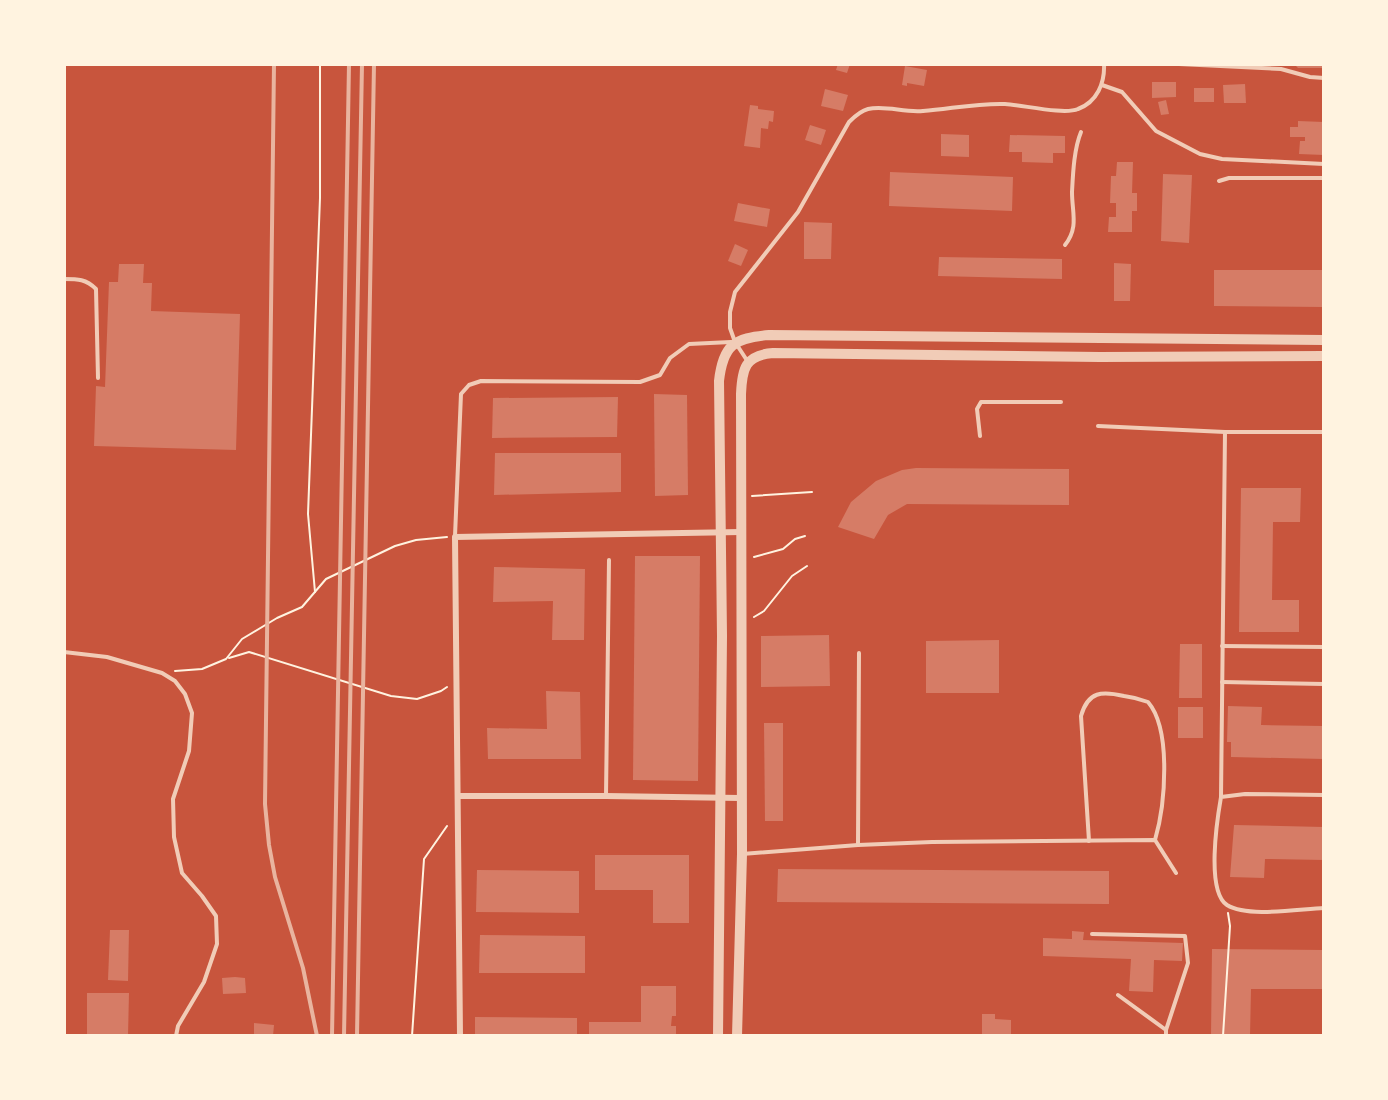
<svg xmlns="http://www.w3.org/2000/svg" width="1388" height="1100" font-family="'Noto Serif',serif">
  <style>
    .building { fill: #d67c66 }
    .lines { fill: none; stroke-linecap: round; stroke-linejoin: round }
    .path { stroke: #fff3e0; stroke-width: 2 }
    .service { stroke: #f1ccb7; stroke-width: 4 }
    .minor { stroke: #f1ccb7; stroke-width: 6 }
    .tertiary { stroke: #f1ccb7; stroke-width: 10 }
    .rail { stroke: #e9b49f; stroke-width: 4 }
  </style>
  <rect width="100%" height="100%" fill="#c8553d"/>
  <g class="building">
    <path d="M838,64h12l-3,9 -11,-3z"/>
    <path d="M1294,64h30v4h-26z"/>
    <path d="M905,66l22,4 -3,16 -17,-3v3l-5,-1z"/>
    <path d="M1152,82h24v15l-24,1z"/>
    <path d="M1245,84l1,19h-22l-1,-18z"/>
    <rect x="1194" y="88" width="20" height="14"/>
    <path d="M825,89l23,6 -5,16 -22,-5z"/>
    <path d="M1166,100l3,14 -8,1 -3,-13z"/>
    <path d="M750,105l8,1v3l16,2 -1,11 -4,-1 -1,8 -7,-1 -1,20 -16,-2z"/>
    <path d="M1298,121l26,1v33l-25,-1 1,-13h5v-4h-15v-10h8z"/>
    <path d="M810,125l16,5 -5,15 -16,-5z"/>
    <path d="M941,134l28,1v22l-28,-1z"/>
    <path d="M1010,135l55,1v17h-12v10l-31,-1v-10h-13z"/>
    <path d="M1117,162h16l-1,31h5v18h-5v21h-24l1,-15h7v-14h-6l1,-27h5z"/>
    <path d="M890,172l123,5 -1,34 -123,-5z"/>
    <path d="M1163,174l29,1 -3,68 -28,-2z"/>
    <path d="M738,203l32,6 -3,18 -33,-6z"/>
    <path d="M804,222l28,1 -1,36h-27z"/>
    <path d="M735,244l13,6 -7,16 -13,-5z"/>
    <path d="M939,257l123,2v20l-124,-3z"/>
    <path d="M1114,263l17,1 -1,37h-16z"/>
    <path d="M119,264h25l-1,19h9l-1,28 89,3 -4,136 -142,-4 2,-60 9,1 4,-105h9z"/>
    <path d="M1214,270h110v37l-110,-1z"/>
    <path d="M654,394l33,1 1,100 -33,1z"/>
    <path d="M618,397l-1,40 -125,1 1,-40z"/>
    <path d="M495,453h126v39l-127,3z"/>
    <path d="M916,468l153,1v36l-162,-1 -19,11 -14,24 -36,-12 13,-25 25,-21 26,-11z"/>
    <path d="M1241,488h60l-1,34h-27l-1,78h27v32h-60z"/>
    <path d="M635,556h65l-2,225 -65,-1z"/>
    <path d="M494,567l91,2 -1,71h-32l1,-39 -60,1z"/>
    <path d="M829,635l1,51 -69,1v-51z"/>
    <path d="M999,640v53h-73v-52z"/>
    <path d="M1180,644h22v54h-23z"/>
    <path d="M546,691l34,1 1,67h-93l-1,-31 60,1z"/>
    <path d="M1228,706l34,1 -1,18 63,1v33l-93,-2v-15h-4z"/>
    <rect x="1178" y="707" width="25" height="31"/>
    <path d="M764,723h19v98h-18z"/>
    <path d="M1234,825l90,2v33l-59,-1 -1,19 -34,-1z"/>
    <path d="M595,855h94v68h-36v-33h-58z"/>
    <path d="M778,869l331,2v33l-332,-2z"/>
    <path d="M477,870l102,1v42l-103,-1z"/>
    <path d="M110,930h19l-1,51 -20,-1z"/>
    <path d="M1072,931l12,1 -1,8 100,3 -1,18 -28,-1 -1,32 -24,-1 2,-32 -88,-3v-18l29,1z"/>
    <path d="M480,935l105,1v37h-106z"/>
    <path d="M1212,949l112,1v39h-73l-1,47h-39z"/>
    <path d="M235,977l10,1 1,15 -23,1 -1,-16z"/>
    <path d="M641,986h35v30h-4l-1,10h5v10h-87v-14h52z"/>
    <path d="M87,993h42l-1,43h-41z"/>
    <path d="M982,1014h13v5l16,1v16h-29z"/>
    <path d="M475,1017l102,1v18h-102z"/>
    <path d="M254,1023l20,2 -1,11h-19z"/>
  </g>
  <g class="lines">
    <g class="path">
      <path d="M752,496l60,-4"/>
      <path d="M754,557l29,-8 12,-10 10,-3"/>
      <path d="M315,592l-7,-78 12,-316v-134"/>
      <path d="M754,617l10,-6 28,-35 15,-10"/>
      <path d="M229,658l20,-6 142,44 26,3 24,-8 6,-4"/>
      <path d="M175,671l27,-2 24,-10 16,-20 35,-21 25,-11 24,-28 69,-33 21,-6 31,-3"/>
      <path d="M412,1036l12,-177 23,-33"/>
      <path d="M1223,1036l7,-110 -2,-13"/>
    </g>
    <g class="service">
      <path d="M1179,64l102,5 29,8 14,1"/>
      <path d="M1102,85l20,7 34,39 44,23 22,5 102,5"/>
      <path d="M1219,181l10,-3h95"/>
      <path d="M1065,245c14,-18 7,-32 7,-53 1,-19 2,-43 9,-60"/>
      <path d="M64,279c14,0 22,0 32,10l2,89"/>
      <path d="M748,362l-13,-20 -5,-14v-16l5,-20 63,-80 51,-90c5,-5 11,-11 19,-13 18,-4 36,4 55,2 27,-2 54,-8 82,-7 18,1 59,11 73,5 19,-7 27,-26 26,-45"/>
      <path d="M1098,426l127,6h99"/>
      <path d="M980,436l-3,-27 4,-7h80"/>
      <path d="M455,536l6,-142 8,-9 12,-4 159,1 20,-7 10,-17 19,-14 42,-2"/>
      <path d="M1222,646l102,1"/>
      <path d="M64,652l43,5 55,16 13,8 10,13 7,19 -3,38 -16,48 1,38 8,36 20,23 14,20 1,28 -13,38 -26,44 -2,10"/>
      <path d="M1222,682l102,2"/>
      <path d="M1324,795l-79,-1 -24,3c-4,23 -15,94 6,108 21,13 72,4 97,3"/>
      <path d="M606,796l3,-236"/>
      <path d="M1221,797l4,-365"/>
      <path d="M1089,841l-8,-125c7,-25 21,-25 43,-20 8,1 16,3 24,6 24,28 17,104 7,138"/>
      <path d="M858,845l1,-192"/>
      <path d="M742,854l116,-9 74,-3 223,-2 21,33"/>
      <path d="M1092,934l93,2 3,27 -22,67"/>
      <path d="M1118,995l48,35v6"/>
    </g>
    <g class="minor">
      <path d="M458,796h148l134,2"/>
      <path d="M460,1036l-5,-499 286,-5"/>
    </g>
    <g class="tertiary">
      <path d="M718,1036l4,-400 -3,-255c4,-36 15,-43 50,-46l555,5"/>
      <path d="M737,1036l5,-182 -1,-460c1,-25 4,-39 32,-41l327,4 224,-1"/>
    </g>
    <g class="rail">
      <path d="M274,64l-9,740 4,41 6,32 28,91 14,68"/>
      <path d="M332,1036l17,-972"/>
      <path d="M344,1036l18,-972"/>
      <path d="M357,1036l17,-972"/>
    </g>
  </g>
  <rect width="1388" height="1100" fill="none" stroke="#fff3e0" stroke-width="132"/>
</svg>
